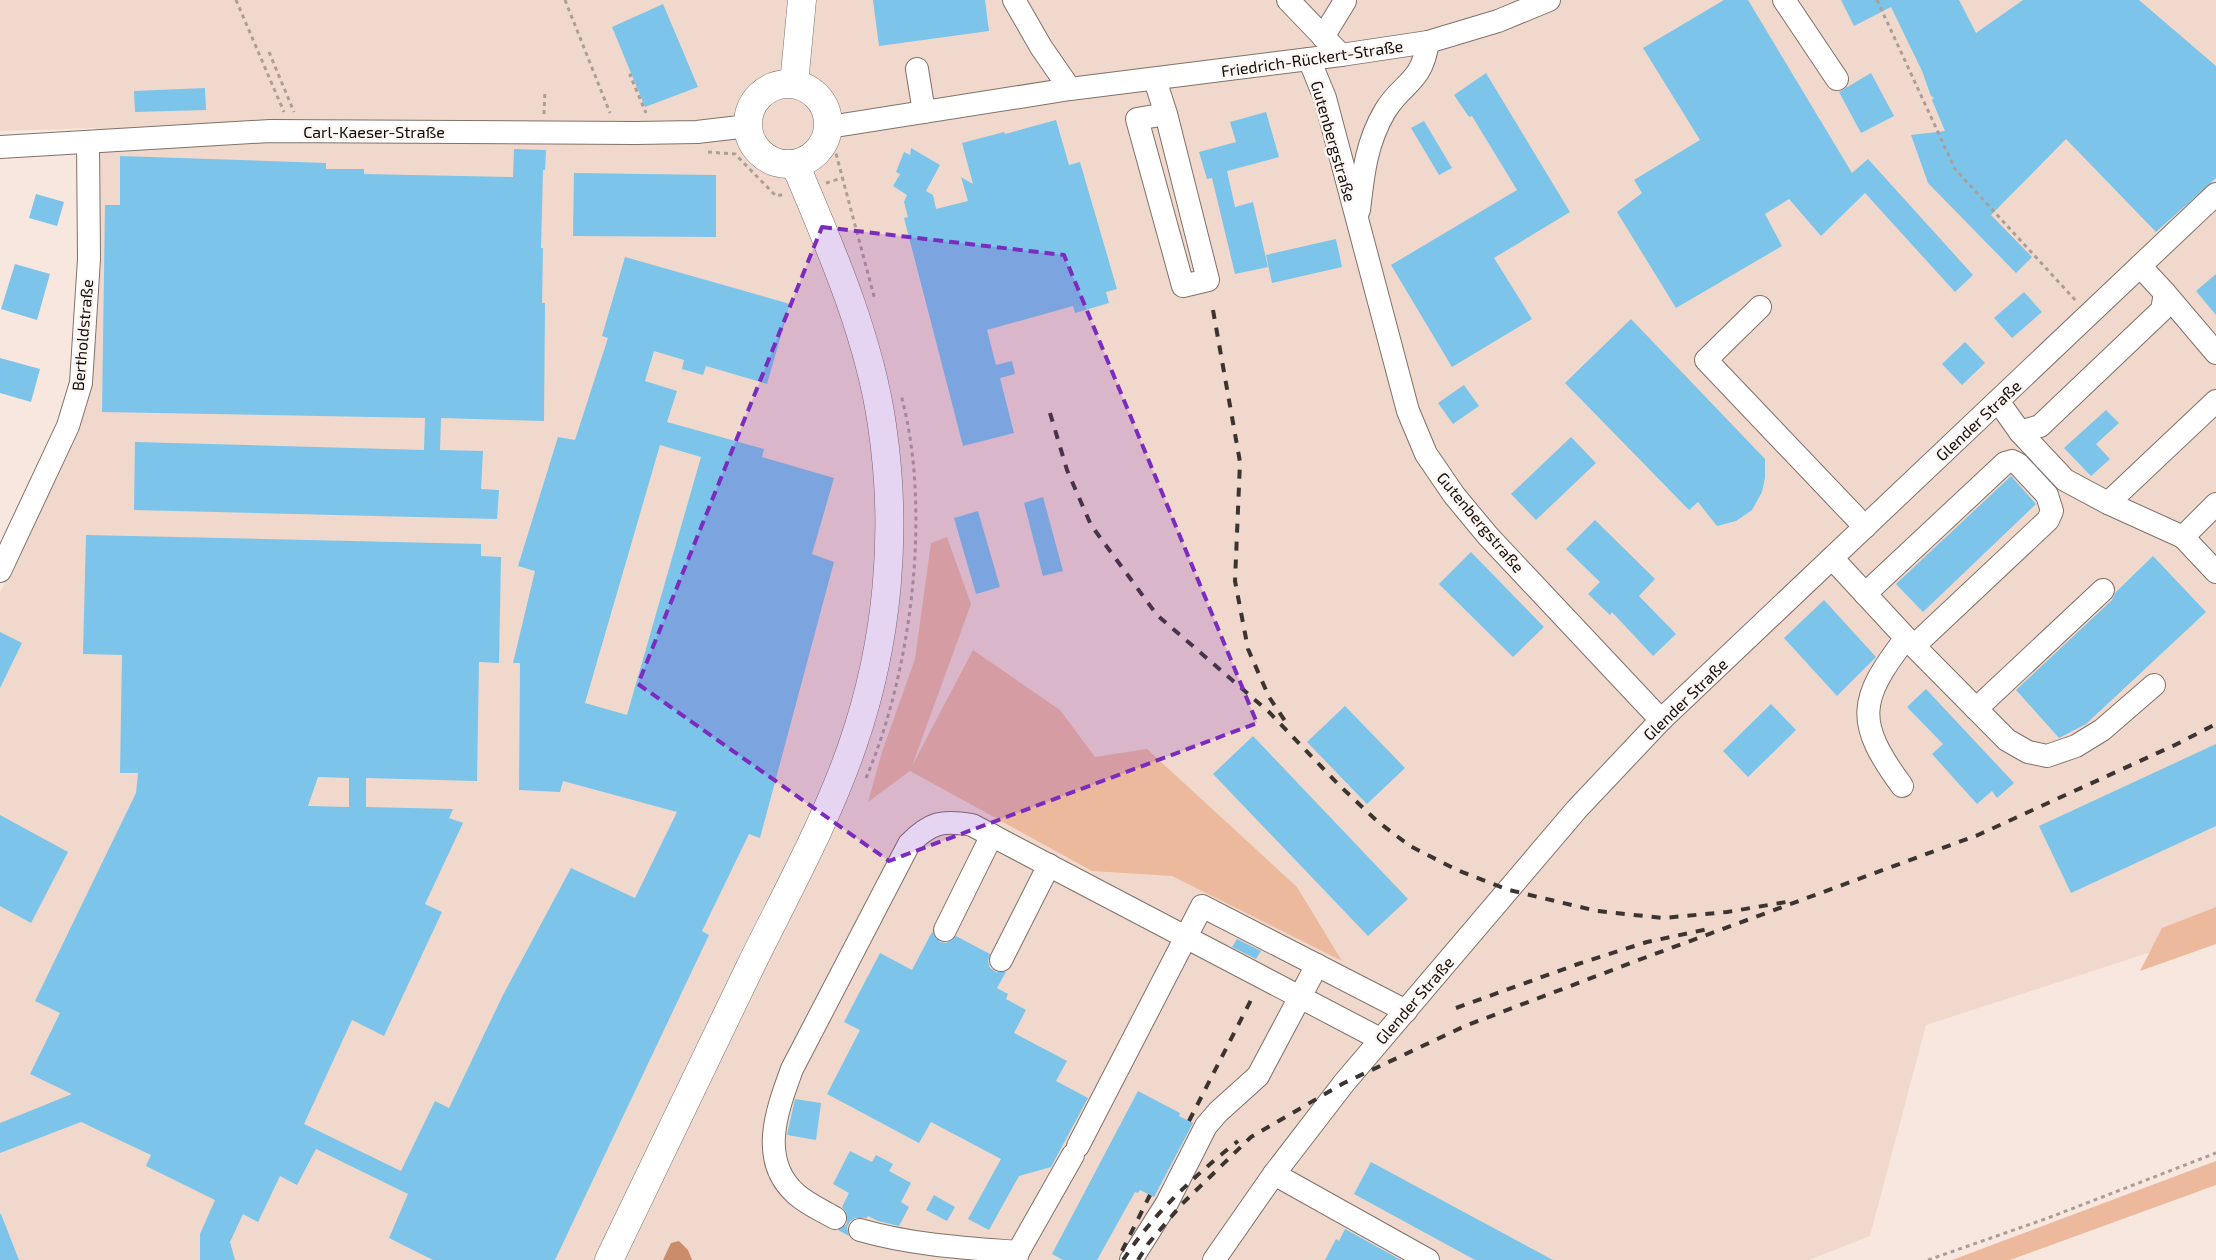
<svg xmlns="http://www.w3.org/2000/svg" width="2216" height="1260" font-family="'Exo 2',sans-serif">
  <style>
    .built { fill: #f0d9cc }
    .green { fill: #ecb99d }
    .water { fill: #ca8c6a }
    .building { fill: #7cc4e9; fill-rule: evenodd }
    .lines { fill: none; stroke-linecap: round; stroke-linejoin: round }
    .minor-casing { stroke: #807169; stroke-width: 24 }
    .major-casing { stroke: #807169; stroke-width: 29 }
    .highway-casing { stroke: #807169; stroke-width: 29 }
    .path { stroke: #ab9e97; stroke-width: 3; stroke-dasharray: 4 4; stroke-linecap: butt }
    .minor { stroke: #fff; stroke-width: 22 }
    .major { stroke: #fff; stroke-width: 28 }
    .highway { stroke: #fff; stroke-width: 28 }
    .rail { stroke: #3b3430; stroke-width: 4; stroke-dasharray: 9 9; stroke-linecap: butt }
    .marked { fill: #7b2cbf; fill-opacity: 0.2; stroke: #7b2cbf; stroke-width: 4; stroke-dasharray: 10 6; stroke-linejoin: round }
    .labels { text-anchor: middle; dominant-baseline: central; stroke-width: 5; stroke-linejoin: round; paint-order: stroke }
    .street-label { font-size: 16px; fill: #100b08; stroke: #fdf6f3 }
  </style>
  <rect width="100%" height="100%" fill="#f8e7de"/>
  <path class="built" d="M0,0h2216v931l-290,94 -56,211 -61,24h-1809v-667l71,-151 22,-61 7,-156 -5,-97 -95,3z"/>
  <g class="green">
    <path d="M947,537l24,67 -59,162 61,-116 87,60 35,47 52,-8 150,138 45,74 -170,-85 -80,-5 -182,-100 -42,31 14,-50 33,-93 16,-116z"/>
    <path d="M2216,907v37l-76,27 22,-43z"/>
    <path d="M2216,1161v24l-206,75h-58z"/>
  </g>
  <path class="water" d="M679,1241l9,9 4,10h-29l8,-17z"/>
  <g class="building">
    <path d="M873,0h112l4,31 -110,15z"/>
    <path d="M1724,0h24l104,173 16,-14 105,116 -18,17 -90,-99 -44,43 -32,-37 -24,15 17,32 -106,62 -59,-96 25,-19 -8,-13 66,-40 -57,-92z"/>
    <path d="M1841,0h118l17,33 47,-33h116l77,66v112l-60,54 -90,-93 -75,76 41,42 -16,16 -88,-90 -17,-48 34,-4 -13,-31 2,-2 -3,-2 -9,-25 -31,-64 -37,19z"/>
    <path d="M663,4l35,83 -53,20 -33,-80z"/>
    <path d="M1486,73l84,139 -76,46 38,61 -80,48 -61,-102 126,-75 -45,-74 -3,1 -15,-22z"/>
    <path d="M1871,73l23,43 -33,17 -22,-41z"/>
    <path d="M205,88l1,22 -71,2 -1,-21z"/>
    <path d="M1266,112l13,45 -52,14 8,36 18,-5 15,65 -33,7 -23,-96 -5,1 -8,-27 37,-10 -6,-20z"/>
    <path d="M1056,120l13,45 11,-3 37,127 -11,3 3,11 -34,10 -2,-7 -86,24 9,35 16,-4 3,13 -15,4 14,55 -51,13 -59,-228 4,-1 -4,-15 3,-7 -14,-9 7,-12 -4,-2 8,-20 6,3 1,-7 29,17 -14,26 7,4 3,14 32,-8 -7,-24 12,7 -11,-41 42,-11 1,2z"/>
    <path d="M1424,121l28,47 -13,7 -28,-47z"/>
    <path d="M514,149l32,1 -1,20h-2l-2,78h2l-1,55h3l-1,118 -103,-3 -1,32 43,1 -2,38 18,1 -2,29 -363,-9 1,-68 289,8 1,-32 -323,-6 3,-207h15v-49l206,7v6h38v5l149,3z"/>
    <path d="M574,173l142,2v62l-143,-1z"/>
    <path d="M36,194l28,8 -7,24 -28,-8z"/>
    <path d="M1336,239l6,28 -70,16 -6,-28z"/>
    <path d="M625,257l165,47 -23,80 -61,-18 -3,9 -21,-6 2,-9 -30,-9 -9,30 32,10 -10,31 97,27 -2,8 72,21 -22,76 22,8 -74,276 -11,-4 -47,97 7,4 -154,325h-122l-44,-22 19,-44 -92,-45 -19,36 -17,-9 -22,46 -15,-8 -13,28 5,18h-35v-26l15,-34 -69,-34 5,-11 -70,-33 -81,31v-30l72,-29 -42,-20 30,-61 -25,-12 101,-208 2,-20h-18l2,-118 -39,-1 3,-119 395,9v12l20,1 -2,106 -20,-1 -2,119 -111,-3v29l87,2 -4,9 14,5 -38,81 17,8 -58,124 -32,-16 -48,104 97,47 34,-70 14,7 54,-113 68,-127 64,30 42,-86 -114,-31 -3,11 -41,-2 1,-127h-7l22,-92 -17,-5 40,-129 17,3 33,-102 -6,-2zM660,445l41,12 -74,258 -42,-12zM318,777l31,1v29l-41,-1z"/>
    <path d="M15,264l35,10 -13,46 -36,-11z"/>
    <path d="M2216,274v41l-20,-24z"/>
    <path d="M2024,292l18,20 -30,26 -18,-20z"/>
    <path d="M1631,319l134,140v19l-3,14 -10,18 -16,11 -19,5 -19,-24 -9,8 -124,-127z"/>
    <path d="M1965,342l20,21 -23,22 -20,-21z"/>
    <path d="M0,358l40,11 -9,33 -31,-9z"/>
    <path d="M1464,385l15,21 -26,18 -15,-21z"/>
    <path d="M2106,410l13,13 -23,21 14,15 -19,17 -27,-28z"/>
    <path d="M1571,437l25,26 -60,57 -25,-26z"/>
    <path d="M2011,476l25,28 -113,108 -27,-28z"/>
    <path d="M1043,497l20,74 -20,5 -19,-73z"/>
    <path d="M978,511l22,76 -24,7 -22,-76z"/>
    <path d="M1595,520l60,59 -16,17 37,38 -23,22 -41,-44 -2,3 -22,-21 12,-12 -34,-33z"/>
    <path d="M1471,552l73,75 -31,30 -74,-73z"/>
    <path d="M2153,556l53,56 -120,112 -27,14 -43,-48 96,-90 4,-8z"/>
    <path d="M1824,600l52,57 -39,39 -53,-58z"/>
    <path d="M0,632l22,11 -22,45z"/>
    <path d="M1926,689l88,94 -17,15 -5,-7 -15,13 -45,-50 11,-10 -36,-37z"/>
    <path d="M1771,704l25,26 -48,47 -25,-26z"/>
    <path d="M1345,706l60,62 -38,36 -60,-62z"/>
    <path d="M1253,736l155,163 -40,37 -155,-162z"/>
    <path d="M2216,744v82l-145,67 -32,-67z"/>
    <path d="M0,815l68,37 -37,71 -31,-17z"/>
    <path d="M932,932l8,10 6,1 10,-7 34,18 -2,7 2,7 6,4h10l-9,16 11,6 -2,5 20,11 -12,23 53,28 -11,20 32,17 -37,69 -32,9 -30,54 -21,-11 33,-60 -70,-37 -12,21 -92,-49 33,-64 -16,-8 36,-69 32,17z"/>
    <path d="M1237,939l24,12 -5,8 -24,-12z"/>
    <path d="M1138,1091l42,22 -1,3 14,7 -39,74 -14,-7 -2,3 -3,-1 -38,68h-34l-11,-6z"/>
    <path d="M795,1099l26,4 -5,37 -29,-5z"/>
    <path d="M850,1151l22,11 4,-7 17,9 -4,7 22,12 -10,19 8,5 -10,19 -21,-5 -10,-5 -1,2h-11l-6,3 -3,6 2,9 -11,-6 9,-6 -1,-12 -4,-5 7,-14 -16,-9z"/>
    <path d="M1371,1162l182,98h-78l-121,-66z"/>
    <path d="M934,1195l21,12 -8,14 -21,-11z"/>
    <path d="M0,1214h1l18,46h-19z"/>
    <path d="M1345,1229l56,31h-76l11,-21 3,2z"/>
  </g>
  <g class="lines">
    <g class="minor-casing">
      <g id="minor">
        <path d="M1014,0l27,47 29,42"/>
        <path d="M1288,0l53,55"/>
        <path d="M1784,0l53,79"/>
        <path d="M1323,37l22,-36"/>
        <path d="M1309,59l16,39 83,313 18,43 28,41 34,41 173,184"/>
        <path d="M917,69l7,43"/>
        <path d="M1155,80l11,34 42,166 -25,6 -46,-167 29,-5"/>
        <path d="M829,127l241,-38 271,-34 87,-13 70,-21 51,-21"/>
        <path d="M0,147l270,-16 366,2 61,-1 51,-6"/>
        <path d="M1359,210c4,-35 7,-67 26,-99 18,-30 36,-26 43,-69"/>
        <path d="M2165,293l51,60"/>
        <path d="M1760,307l-54,53 159,167"/>
        <path d="M1998,401l22,31 20,-6 122,-116 3,-17 -25,-27"/>
        <path d="M2020,432l45,48 43,23 75,34"/>
        <path d="M2108,503l108,-102"/>
        <path d="M2216,504l-33,33 33,35"/>
        <path d="M1832,558l74,80 101,102 21,12 19,4 29,-10 26,-16 52,-45"/>
        <path d="M0,571l68,-145 13,-43 8,-124 -1,-117"/>
        <path d="M1865,594l140,-131 7,-2 6,3 29,31 5,16 -4,9 -134,126"/>
        <path d="M1976,709l127,-119"/>
        <path d="M1902,786c-47,-64 -44,-86 4,-148"/>
        <path d="M945,930l47,-95"/>
        <path d="M1001,960l48,-95"/>
        <path d="M1078,1146l124,-240 204,105"/>
        <path d="M1274,1174l154,86"/>
        <path d="M835,1218c-12,-7 -28,-14 -39,-24 -38,-34 -19,-84 -4,-125l117,-225c22,-22 33,-24 63,-19l408,214"/>
        <path d="M860,1230c52,15 105,18 158,22l-2,8"/>
        <path d="M1018,1252l55,-97"/>
        <path d="M1131,1260l36,-57 39,-77 12,-14 40,-36 59,-111"/>
        <path d="M1214,1260l60,-86 70,-91 233,-274 84,-89 555,-526"/>
      </g>
    </g>
    <g class="major-casing">
      <g id="major">
        <circle cx="788" cy="124" r="40"/>
        <path d="M609,1260c48,-99 96,-198 143,-297 35,-71 75,-143 101,-219 35,-102 45,-212 29,-319 -13,-90 -52,-178 -87,-261"/>
      </g>
    </g>
    <g class="highway-casing">
      <path id="highway" d="M794,84l8,-84"/>
    </g>
    <g class="path">
      <path d="M236,0l48,112"/>
      <path d="M565,0l45,113"/>
      <path d="M1877,0l78,169 122,133"/>
      <path d="M269,52l25,60"/>
      <path d="M632,75h-2l16,38"/>
      <path d="M544,114l1,-24"/>
      <path d="M834,146l41,154"/>
      <path d="M708,152l27,2 41,42 10,-2"/>
      <path d="M826,183l16,-5"/>
      <path d="M866,778c46,-107 66,-270 35,-383"/>
      <path d="M1928,1260l120,-42 168,-65"/>
    </g>
    <use href="#minor" class="minor"/>
    <use href="#major" class="major"/>
    <use href="#highway" class="highway"/>
    <g class="rail">
      <path d="M1213,310l27,152 -5,119 13,68 21,48 18,27"/>
      <path d="M1050,413l17,57 24,55 66,90 112,97 71,74 37,35 33,25 47,24 52,20 88,21 66,7 64,-6 59,-10"/>
      <path d="M1456,1008l122,-44 69,-22 61,-13"/>
      <path d="M1189,1121l62,-121"/>
      <path d="M1122,1251l28,-56"/>
      <path d="M1123,1260c31,-47 71,-84 115,-119"/>
      <path d="M1138,1260l10,-16 34,-40 69,-67 93,-54 121,-57 179,-68 334,-123 197,-90 41,-21"/>
    </g>
  </g>
  <path class="marked" d="M822,227l242,28 193,468 -368,138 -251,-177z"/>
  <g class="labels">
    <g class="street-label">
      <text transform="translate(1312 58) rotate(-8)">Friedrich-Rückert-Straße</text>
      <text x="374" y="131">Carl-Kaeser-Straße</text>
      <text transform="translate(1334 141) rotate(74)">Gutenbergstraße</text>
      <text transform="translate(82 335) rotate(-85)">Bertholdstraße</text>
      <text transform="translate(1978 420) rotate(-43)">Glender Straße</text>
      <text transform="translate(1481 522) rotate(50)">Gutenbergstraße</text>
      <text transform="translate(1685 699) rotate(-44)">Glender Straße</text>
      <text transform="translate(1414 1000) rotate(-49)">Glender Straße</text>
    </g>
  </g>
</svg>
